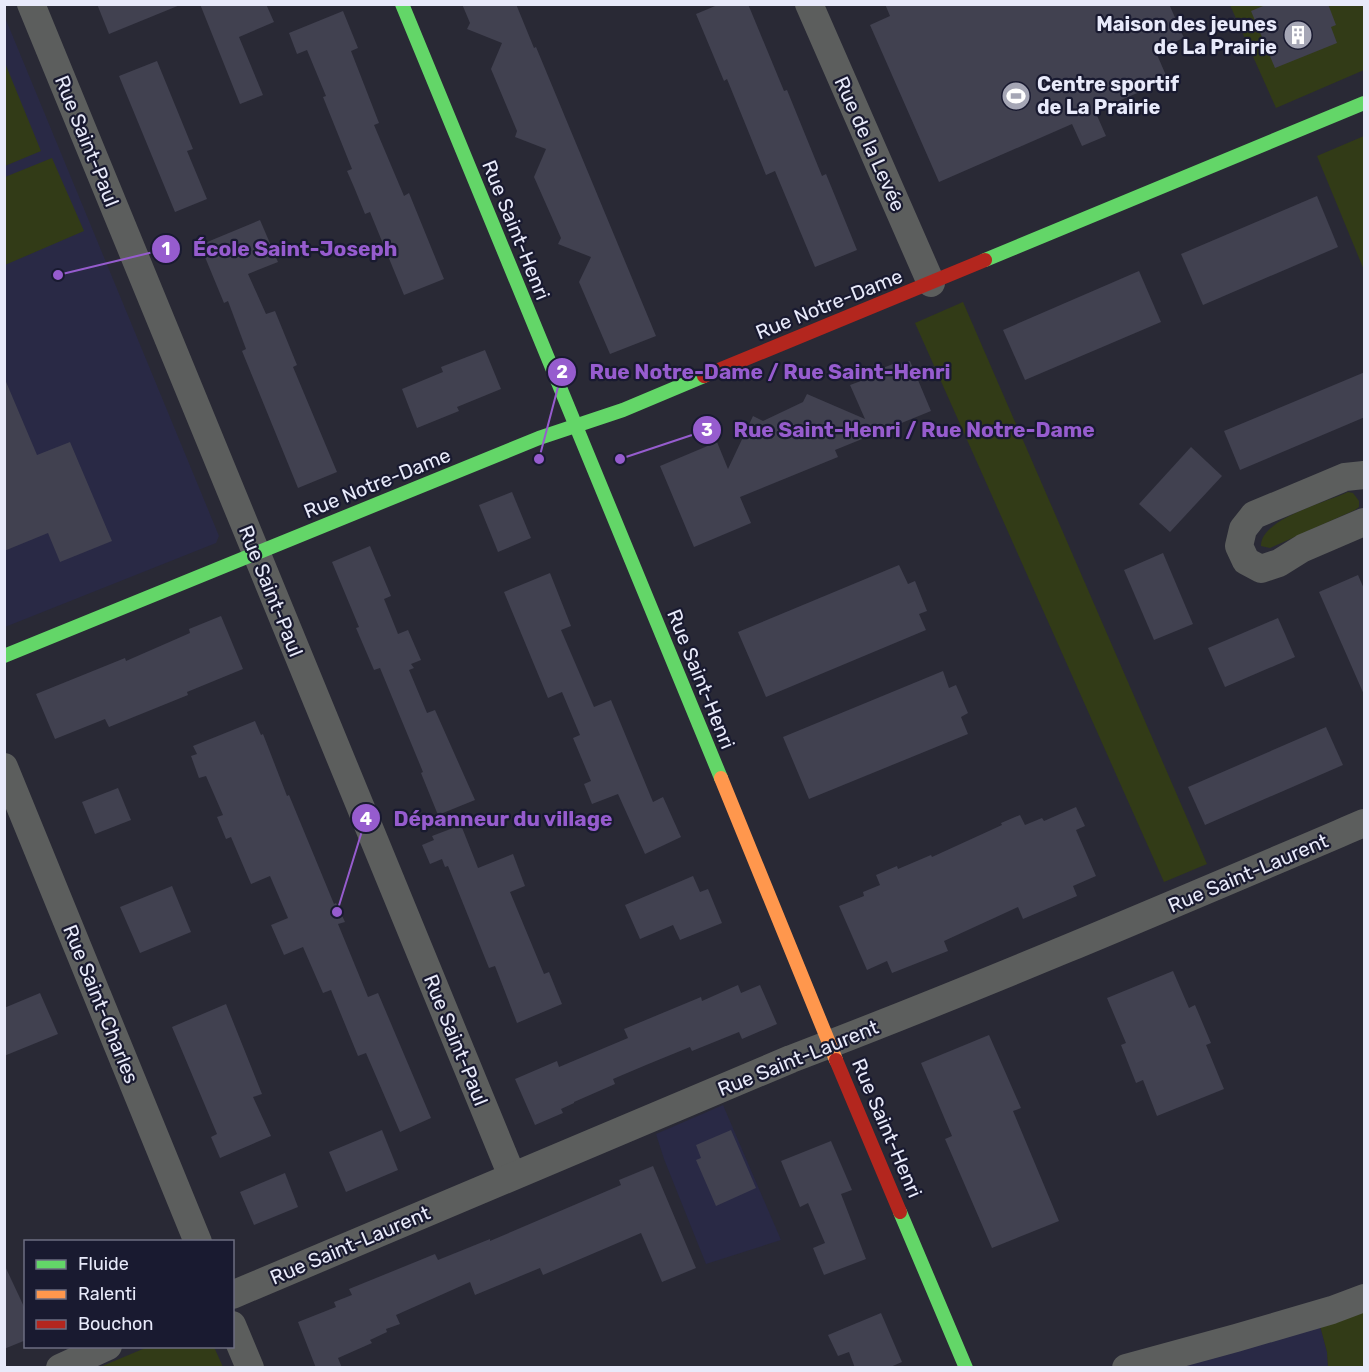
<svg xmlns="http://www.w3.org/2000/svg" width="1369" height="1372" font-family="Rubik,sans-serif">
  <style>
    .built { fill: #292945 }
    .green { fill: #323b17 }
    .building { fill: #414150 }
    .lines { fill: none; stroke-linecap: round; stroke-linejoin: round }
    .street { stroke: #5c5e5d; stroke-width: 28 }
    .fast { stroke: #63d668; stroke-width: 14 }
    .slow { stroke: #ff974d; stroke-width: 14 }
    .jam { stroke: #b3261e; stroke-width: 14 }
    .labels { text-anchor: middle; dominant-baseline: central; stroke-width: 4.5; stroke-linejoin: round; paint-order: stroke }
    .poi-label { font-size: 20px; font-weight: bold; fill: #e8eafa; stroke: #191a30; text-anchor: end }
    .street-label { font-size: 20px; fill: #e8eafa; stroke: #191a30 }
    .leader { fill: none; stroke: #965cce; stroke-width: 2 }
    .callout-dot { fill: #965cce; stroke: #191a30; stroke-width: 2 }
    .mark-label { font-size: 18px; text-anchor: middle; font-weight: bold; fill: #fff }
    .callout-label { font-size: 21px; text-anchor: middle; font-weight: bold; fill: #965cce; stroke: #191a30; stroke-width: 4.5; stroke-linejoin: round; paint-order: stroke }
  </style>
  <rect width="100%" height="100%" fill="#292935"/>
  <g class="built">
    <path d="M4,15l215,521 -3,7 -211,84z"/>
    <path d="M723,1105l58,135 -75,24 -42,-105 -8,-25z"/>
    <path d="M1319,1322l8,30 1,15 -163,1z"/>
  </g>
  <g class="green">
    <path d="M1230,5h134v65l-88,38z"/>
    <path d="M5,63l36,88 -36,15h-1z"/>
    <path d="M1364,136v134l-47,-114z"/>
    <path d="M52,158l32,73 -79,34v-88z"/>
    <path d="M963,302l244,562 -43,18 -249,-559z"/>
    <path d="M1348,492l5,1 6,8v6l-4,3 -85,38 -9,-2c-1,-27 66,-44 87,-54z"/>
    <path d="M1364,1310v57h-36l-1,-15 -8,-30z"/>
    <path d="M150,1346l64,1 9,20h-123z"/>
  </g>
  <g class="building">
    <path d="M97,4h83v1l-71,29z"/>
    <path d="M200,4h66l8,18 -35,15 24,58 -23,9z"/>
    <path d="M462,4h54l18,44 2,-1 120,289 -46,18 -31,-72 12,-25 -33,-13 3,-6 -27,-61 12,-28 -31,-12 2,-6 -26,-62 11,-26 -35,-14 3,-6z"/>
    <path d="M720,4h28l36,87 3,-1 35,86 4,-2 31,76 -42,17 -40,-96 -9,4 -39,-96 -3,2 -28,-67z"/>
    <path d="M885,4h284l15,34 -29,12 13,30 -73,31 11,25 -24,10 -10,-22 -133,58 -69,-157 20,-9z"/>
    <path d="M1268,4h60l8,21 -5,2 6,16 -62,25 -24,-57z"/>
    <path d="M343,11l15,37 -7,3 28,72 -5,2 30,71 5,-3 35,86 -40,16 -34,-83 -5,2 -11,-27 -7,-16 5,-2 -29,-72 3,-1 -19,-46 -10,4 -8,-21z"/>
    <path d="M157,61l36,88 -6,2 20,48 -32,13 -56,-136z"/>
    <path d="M1317,196l21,51 -135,58 -22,-51z"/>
    <path d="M260,220l18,42 -30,12 18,40 9,-3 22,54 -4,2 44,105 -39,16 -56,-137 4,-2 -18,-48 -4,2 -24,-58z"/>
    <path d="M1139,271l22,51 -136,58 -22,-50z"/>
    <path d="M485,350l16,39 -44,18 2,4 -42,17 -15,-39 41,-17 -2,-5z"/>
    <path d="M910,361l21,50 -96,39 3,7 -98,40 11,26 -57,24 -34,-81 57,-24 11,27 25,-53 10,5 40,-19 4,-8 58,25 -15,-34 11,-4 4,-6 33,-13 4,2z"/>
    <path d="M1365,372v45l-125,53 -16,-39z"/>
    <path d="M4,377l33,78 33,-13 42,99 -52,21 -12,-29 -44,18z"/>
    <path d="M1191,447l31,29 -52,56 -31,-28z"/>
    <path d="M512,492l19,46 -33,14 -19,-47z"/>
    <path d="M370,546l21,50 -7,3 14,35 10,-4 13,30 -10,4 3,4 -5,2 18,43 8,-3 40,90 -37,15 -17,-42 2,-1 -43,-104 -6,2 -18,-42 3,-1 -27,-65z"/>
    <path d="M1163,553l30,71 -39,16 -30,-70z"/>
    <path d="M899,565l9,19 7,-3 12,30 -8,3 7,16 -160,67 -28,-65z"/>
    <path d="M550,573l21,53 -10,4 33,77 17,-7 42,102 10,-5 18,40 -36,17 -27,-60 -26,10 -8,-20 7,-3 -18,-43 7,-3 -18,-43 -14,6 -44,-106z"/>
    <path d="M1358,575l7,16v106l-46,-105z"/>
    <path d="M221,616l22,53 -56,23 1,3 -79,32 -4,-8 -50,20 -19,-45 89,-36 1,3 64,-28 -1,-4z"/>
    <path d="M1278,618l17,39 -70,30 -17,-39z"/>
    <path d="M943,671l6,17 7,-3 12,28 -7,4 7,17 -159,65 -26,-62z"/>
    <path d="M255,721l6,14 2,-1 24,62 2,-1 45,109 2,-1 9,19 -7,2 30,73 10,-4 53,125 -31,14 -34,-79 -8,3 -27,-66 -8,3 -20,-46 -19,8 -13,-30 17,-7 -18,-42 -19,8 -20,-47 -5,2 -9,-22 6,-2 -17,-39 -7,2 -8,-22 6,-2 -4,-8z"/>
    <path d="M1326,727l17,38 -138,60 -17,-38z"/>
    <path d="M118,788l13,32 -36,14 -13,-32z"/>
    <path d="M1076,807l9,19 -9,4 20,46 -23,10 4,10 -54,23 -5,-12 -74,34 4,10 -56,22 -5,-12 -20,9 -28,-64 25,-10 -1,-4 17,-7 -4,-10 21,-9 1,3 33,-14 1,2 70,-32 -1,-2 19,-8 5,10 17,-7 2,3z"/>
    <path d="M461,825l17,43 35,-14 12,32 -15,6 34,82 5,-2 13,32 -45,19 -22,-57 -6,2 -41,-102 -3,1 -3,-8 -12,5 -8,-19 12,-5 -2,-4z"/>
    <path d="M693,876l7,16 8,-3 14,34 -42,17 -7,-15 -33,14 -15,-34z"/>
    <path d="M172,886l19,46 -51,21 -20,-46z"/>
    <path d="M1173,971l16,37 6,-3 16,38 -5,2 18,44 -67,27 -14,-36 -7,3 -15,-38 5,-2 -19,-45z"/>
    <path d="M738,985l3,8 19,-8 17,39 -35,15 -3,-7 -47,19 -2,-4 -44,18 -33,14 2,5 -41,18v1l-13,6 2,4 -28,12 -20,-46 42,-18 2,6 69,-29 -4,-9 77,-32 1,4z"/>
    <path d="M40,993l18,41 -54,22v-48z"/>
    <path d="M226,1004l36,90 -9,3 18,39 -51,22 -9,-21 6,-3 -45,-107z"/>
    <path d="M989,1035l32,73 -8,3 46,110 -67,27 -47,-109 7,-3 -31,-73z"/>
    <path d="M382,1130l16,40 -52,22 -17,-40z"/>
    <path d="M731,1130l25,58 -40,18 -20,-46 5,-2 -5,-13z"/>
    <path d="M831,1141l21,49 -11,4 25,65 -42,16 -11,-27 12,-5 -17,-40 -8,4 -19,-46z"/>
    <path d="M653,1166l43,102 -34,14 -21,-49 -98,42 -3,-7 -65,27 -5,-13 -74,33 4,9 -14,5 1,3 -17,8 2,3 -34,15 4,10h-26l-18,-46 38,-15 -2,-5 18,-7 -3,-6 86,-35 3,6 52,-21v2l131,-56 -2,-5z"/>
    <path d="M285,1173l13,34 -44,18 -14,-33z"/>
    <path d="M4,1264l22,47v29l-22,9z"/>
    <path d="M881,1313l21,49 -14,6h-33l-6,-16 -11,4 -10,-21z"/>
  </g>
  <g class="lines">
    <g class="street">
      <path d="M31,4l481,1172"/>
      <path d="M809,4l122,279"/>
      <path d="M1364,475l-19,2 -91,38 -11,14 -4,17 7,15 15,8 18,-6 24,-15 61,-26"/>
      <path d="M4,767l194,475"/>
      <path d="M232,1295l559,-236c194,-74 383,-155 573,-236"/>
      <path d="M232,1325l18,43"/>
      <path d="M60,1368l48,-22"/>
      <path d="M1126,1368l110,-30 96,-28 32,-12"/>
    </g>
    <g class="fast">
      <path d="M402,4l319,774"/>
      <path d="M985,260l379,-157"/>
      <path d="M4,656l535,-218 84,-28 81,-34"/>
      <path d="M900,1212l66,156"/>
    </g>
    <path class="slow" d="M721,778l115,282"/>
    <g class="jam">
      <path d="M704,376l281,-116"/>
      <path d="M836,1060l64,152"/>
    </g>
  </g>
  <defs>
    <g id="building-disc" transform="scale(1.5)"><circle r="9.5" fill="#a5a6b5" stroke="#191a30"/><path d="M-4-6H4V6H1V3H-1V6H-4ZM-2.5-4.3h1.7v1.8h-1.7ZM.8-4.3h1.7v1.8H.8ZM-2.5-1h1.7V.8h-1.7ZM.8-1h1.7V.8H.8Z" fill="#fff"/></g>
    <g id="stadium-disc" transform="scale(1.5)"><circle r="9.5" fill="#a5a6b5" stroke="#191a30"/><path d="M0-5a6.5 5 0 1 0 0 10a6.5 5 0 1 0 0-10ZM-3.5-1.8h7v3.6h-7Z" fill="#fff"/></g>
  </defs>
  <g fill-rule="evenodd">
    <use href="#building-disc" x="1298" y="35"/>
    <use href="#stadium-disc" x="1016" y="96"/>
  </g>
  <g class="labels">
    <g class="poi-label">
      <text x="1277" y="24">Maison des jeunes<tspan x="1277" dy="23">de La Prairie</tspan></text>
      <text x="1037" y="84" text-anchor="start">Centre sportif<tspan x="1037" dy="23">de La Prairie</tspan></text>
    </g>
    <g class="street-label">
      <text transform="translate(87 141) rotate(68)">Rue Saint-Paul</text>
      <text transform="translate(870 144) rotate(66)">Rue de la Levée</text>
      <text transform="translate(516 230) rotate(68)">Rue Saint-Henri</text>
      <text transform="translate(829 304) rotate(-22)">Rue Notre-Dame</text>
      <text transform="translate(377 483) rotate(-22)">Rue Notre-Dame</text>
      <text transform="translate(271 591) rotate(68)">Rue Saint-Paul</text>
      <text transform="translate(701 679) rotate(68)">Rue Saint-Henri</text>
      <text transform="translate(1248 873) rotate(-23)">Rue Saint-Laurent</text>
      <text transform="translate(101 1004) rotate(68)">Rue Saint-Charles</text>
      <text transform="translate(456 1040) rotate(68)">Rue Saint-Paul</text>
      <text transform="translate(798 1058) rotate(-22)">Rue Saint-Laurent</text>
      <text transform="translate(887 1128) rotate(67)">Rue Saint-Henri</text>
      <text transform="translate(350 1245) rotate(-23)">Rue Saint-Laurent</text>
    </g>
  </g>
  <path class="leader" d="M58 275L166 249M539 459L562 372M620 459L707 430M337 912L366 818"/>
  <g class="callout-dot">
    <circle cx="58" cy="275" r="6"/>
    <circle cx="539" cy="459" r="6"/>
    <circle cx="620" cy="459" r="6"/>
    <circle cx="337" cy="912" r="6"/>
    <circle cx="166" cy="249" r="15"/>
    <circle cx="562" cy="372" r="15"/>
    <circle cx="707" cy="430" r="15"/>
    <circle cx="366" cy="818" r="15"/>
  </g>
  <g class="mark-label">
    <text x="166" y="255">1</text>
    <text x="562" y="378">2</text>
    <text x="707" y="436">3</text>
    <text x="366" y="825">4</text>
  </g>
  <g class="callout-label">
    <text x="295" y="256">École Saint-Joseph</text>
    <text x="770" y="379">Rue Notre-Dame / Rue Saint-Henri</text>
    <text x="914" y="437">Rue Saint-Henri / Rue Notre-Dame</text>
    <text x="503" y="826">Dépanneur du village</text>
  </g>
  <rect width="1369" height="1372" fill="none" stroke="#e8eafa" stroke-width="12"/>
  <rect x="24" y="1240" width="210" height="108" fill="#191a30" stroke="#6c6d81" stroke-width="1.5"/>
  <rect x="36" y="1260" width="30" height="9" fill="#63d668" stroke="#6c6d81" stroke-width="1.5"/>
  <text x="78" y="1270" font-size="18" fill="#e8eafa">Fluide</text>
  <rect x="36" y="1290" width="30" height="9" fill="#ff974d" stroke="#6c6d81" stroke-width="1.5"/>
  <text x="78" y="1300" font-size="18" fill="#e8eafa">Ralenti</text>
  <rect x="36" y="1320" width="30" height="9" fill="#b3261e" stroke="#6c6d81" stroke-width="1.5"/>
  <text x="78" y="1330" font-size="18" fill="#e8eafa">Bouchon</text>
</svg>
